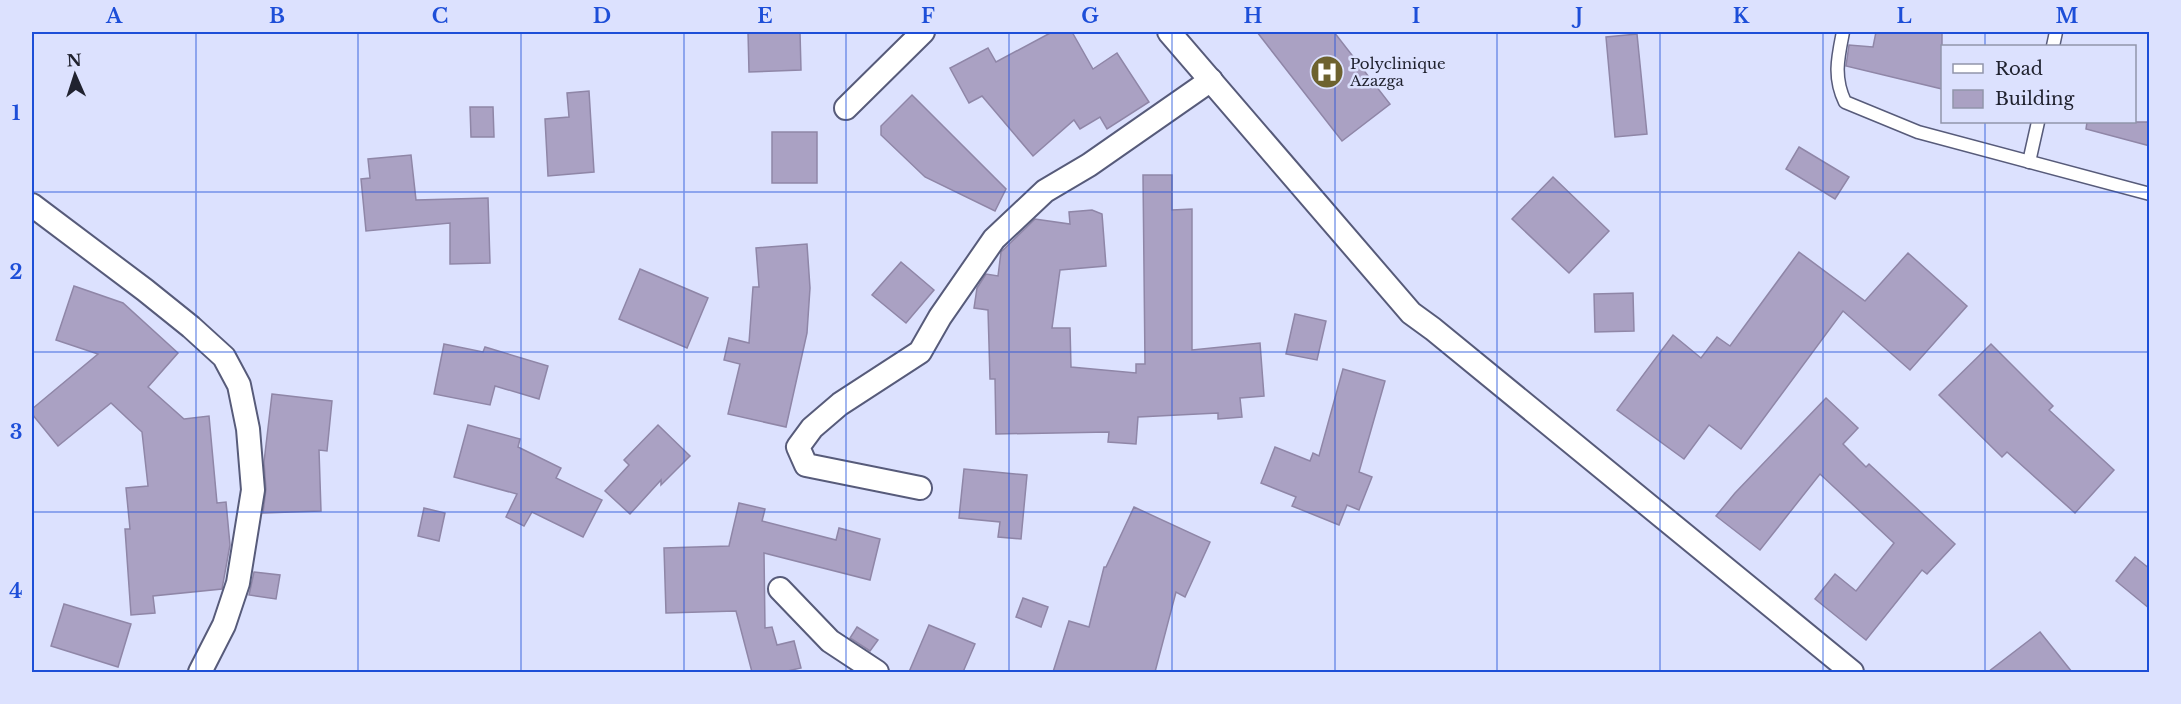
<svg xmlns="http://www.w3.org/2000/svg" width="2181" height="704" font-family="'Libre Baskerville',serif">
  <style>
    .building { fill: #aaa1c3; stroke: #8f86a7; stroke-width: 1.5 }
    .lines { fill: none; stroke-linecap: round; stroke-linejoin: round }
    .service-casing { stroke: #575b7a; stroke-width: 15 }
    .minor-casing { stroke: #575b7a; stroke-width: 26 }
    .service { stroke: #fff; stroke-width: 12 }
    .minor { stroke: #fff; stroke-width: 22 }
    .grid { fill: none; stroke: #1d4ed8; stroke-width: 1.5; stroke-opacity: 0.55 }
    .labels { text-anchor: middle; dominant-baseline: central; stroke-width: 5; stroke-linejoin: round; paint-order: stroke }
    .poi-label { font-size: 15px; fill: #20222f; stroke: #dce1fe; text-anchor: start }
    .neatline { fill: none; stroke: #1d4ed8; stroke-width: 2 }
    .grid-label { font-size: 20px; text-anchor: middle; font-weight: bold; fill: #1d4ed8 }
  </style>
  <rect width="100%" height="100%" fill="#dce1fe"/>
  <g class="building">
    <path d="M748,32h52l1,38 -52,2z"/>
    <path d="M1052,32h20l21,37 24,-16 32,49 -42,27 -7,-12 -20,12 -6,-9 -41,36 -51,-60 -13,7 -19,-35 38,-20 8,14z"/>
    <path d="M1257,32h77l56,72 -48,37z"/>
    <path d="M1876,32h66v57l-96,-23 3,-21 24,2z"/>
    <path d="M1637,34l10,100 -32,3 -9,-100z"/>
    <path d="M589,91l5,81 -46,4 -3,-57 24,-2 -2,-24z"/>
    <path d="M912,95l94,94 -11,22 -70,-34 -44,-42v-9z"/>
    <path d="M470,107h23l1,30h-23z"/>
    <path d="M2087,122h63v24l-64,-17z"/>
    <rect x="772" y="132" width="45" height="51"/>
    <path d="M1799,147l50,30 -14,22 -49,-30z"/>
    <path d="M411,155l5,45 72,-2 2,65 -40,1v-41l-84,8 -5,-52 9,-1 -2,-19z"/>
    <path d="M1143,175h29v35l20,-1v141l68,-7 4,53 -24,2 2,19 -24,2v-6l-80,4 -2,27 -28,-2 1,-10 -113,2 -1,-55h-5l-2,-69 -14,-2 3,-20 9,-14 12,2 3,-24 34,-33 35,5 -1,-12 23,-2 10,4 4,52 -46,4 -8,58h18l1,39 65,6v-9h9z"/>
    <path d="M1553,177l56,54 -40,42 -57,-54z"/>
    <path d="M807,244l3,44 -3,45 -21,94 -58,-13 12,-50 -16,-4 5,-22 20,5 4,-56h6l-3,-39z"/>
    <path d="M1799,252l66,49 43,-48 59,53 -57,64 -67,-59 -102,138 -32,-24 -25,34 -67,-49 56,-75 28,23 16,-21 13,9z"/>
    <path d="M901,262l33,28 -28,33 -34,-28z"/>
    <path d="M640,269l68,29 -21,50 -68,-29z"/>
    <path d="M74,286l49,17 55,50 -30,34 36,32 25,-3 8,87 9,-1 4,43 -8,44 -69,7 2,17 -24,2 -6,-86h5l-4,-41 22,-2 -6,-54 -31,-29 -53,43 -26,-32v-5l66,-55 -42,-14z"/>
    <path d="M1633,293l1,38 -39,1 -1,-38z"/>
    <path d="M1295,314l31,7 -9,39 -31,-6z"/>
    <path d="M444,344l39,8 2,-5 63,19 -9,33 -44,-13 -5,19 -56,-11z"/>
    <path d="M1991,344l62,62 -4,4 65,60 -39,43 -68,-61 -5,5 -63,-62z"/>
    <path d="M1343,369l42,12 -26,91 13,5 -13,33 -12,-5 -8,20 -47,-19 4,-9 -35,-14 14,-36 35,14 3,-8 6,3z"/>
    <path d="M272,394l60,7 -5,50 -8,-1 2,61 -58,2 3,-24 -2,-27z"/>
    <path d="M1826,398l32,30 -15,16 23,23 3,-3 86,80 -28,30 -5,-4 -56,70 -51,-41 20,-25 21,17 38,-48 -74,-69 -60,76 -44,-34 19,-23z"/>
    <path d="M468,425l52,14 -2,8 43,21 -5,10 46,22 -19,37 -51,-25 -8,14 -18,-9 11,-23 -63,-17z"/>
    <path d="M658,425l32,31 -29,29v-5l-31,34 -25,-23 24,-26 -5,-5z"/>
    <path d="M964,469l63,6 -6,64 -23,-2 2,-15 -41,-4z"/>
    <path d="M739,503l26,6 -3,12 74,19 3,-12 41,11 -10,41 -106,-27 1,75 7,-1 5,18 17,-4 7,27 -18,4h-31l-16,-61 -70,2 -2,-65 65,-2z"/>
    <path d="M1134,507l76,35 -25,55 -9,-5 -21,80h-102l16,-51 20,6 15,-60h2z"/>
    <path d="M424,508l21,5 -6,28 -21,-5z"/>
    <path d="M2135,557l15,12v40l-34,-28z"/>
    <path d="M254,572l26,3 -4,24 -27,-4z"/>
    <path d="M1023,598l25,9 -7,20 -25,-10z"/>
    <path d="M64,604l67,20 -13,43 -67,-21z"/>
    <path d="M929,625l46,19 -12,28h-54z"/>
    <path d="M857,627l21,13 -8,11 -20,-13z"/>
    <path d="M2040,632l32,40h-84z"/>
  </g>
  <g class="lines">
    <g class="service-casing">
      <g id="service">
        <path d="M1843,32c-5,25 -10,45 2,70l73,30 232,62"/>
        <path d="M2053,46l3,-14"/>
        <path d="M2029,162l9,-40"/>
      </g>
    </g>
    <g class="minor-casing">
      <g id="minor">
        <path d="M1169,32l242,281 22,16 419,343"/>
        <path d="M846,108l77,-76"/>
        <path d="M32,205l113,85 46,37 33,30 15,28 9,44 5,61 -15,93 -14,42 -24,47"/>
        <path d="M920,488l-114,-23 -8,-18 14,-19 28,-24 80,-52 20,-35 54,-78 51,-48 44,-26 122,-85"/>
        <path d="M780,589l50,52 47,31"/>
      </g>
    </g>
    <use href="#service" class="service"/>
    <use href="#minor" class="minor"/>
  </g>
  <path class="grid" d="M196,32v640M358,32v640M521,32v640M684,32v640M846,32v640M1009,32v640M1172,32v640M1335,32v640M1497,32v640M1660,32v640M1823,32v640M1985,32v14M1985,122v550M32,192h2118M32,352h2118M32,512h2118"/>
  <defs>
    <g id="hospital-disc" transform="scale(1.725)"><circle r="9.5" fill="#6d622f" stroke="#dce1fe"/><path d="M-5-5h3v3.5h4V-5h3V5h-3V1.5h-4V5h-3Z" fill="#fff"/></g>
  </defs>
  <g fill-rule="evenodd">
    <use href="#hospital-disc" x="1327" y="72"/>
  </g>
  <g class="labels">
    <g class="poi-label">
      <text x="1350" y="63">Polyclinique<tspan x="1350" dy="17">Azazga</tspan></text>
    </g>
  </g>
  <rect width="2181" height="704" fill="none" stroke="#dce1fe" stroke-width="66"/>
  <rect x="1941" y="45" width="195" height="78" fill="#dce1fe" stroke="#9195ab" stroke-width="1.5"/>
  <rect x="1953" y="64" width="30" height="9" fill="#ffffff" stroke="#9195ab" stroke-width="1.5"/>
  <text x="1995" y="75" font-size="18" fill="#20222f">Road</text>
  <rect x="1953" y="90" width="30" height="18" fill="#aaa1c3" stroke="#9195ab" stroke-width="1.5"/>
  <text x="1995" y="105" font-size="18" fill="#20222f">Building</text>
  <g transform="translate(75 75) rotate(357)" stroke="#dce1fe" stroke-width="4.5" paint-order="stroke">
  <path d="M0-4.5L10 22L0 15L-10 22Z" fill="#20222f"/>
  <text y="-9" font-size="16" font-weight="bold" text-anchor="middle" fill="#20222f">N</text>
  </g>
  <rect x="33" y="33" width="2115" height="638" class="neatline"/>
  <g class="grid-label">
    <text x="114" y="23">A</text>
    <text x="277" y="23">B</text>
    <text x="440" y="23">C</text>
    <text x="602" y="23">D</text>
    <text x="765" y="23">E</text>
    <text x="928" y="23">F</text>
    <text x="1090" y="23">G</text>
    <text x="1253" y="23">H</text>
    <text x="1416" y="23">I</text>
    <text x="1579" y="23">J</text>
    <text x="1741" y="23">K</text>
    <text x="1904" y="23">L</text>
    <text x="2067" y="23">M</text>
    <text x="16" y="120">1</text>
    <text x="16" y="279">2</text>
    <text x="16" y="439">3</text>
    <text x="16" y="598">4</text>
  </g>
</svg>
